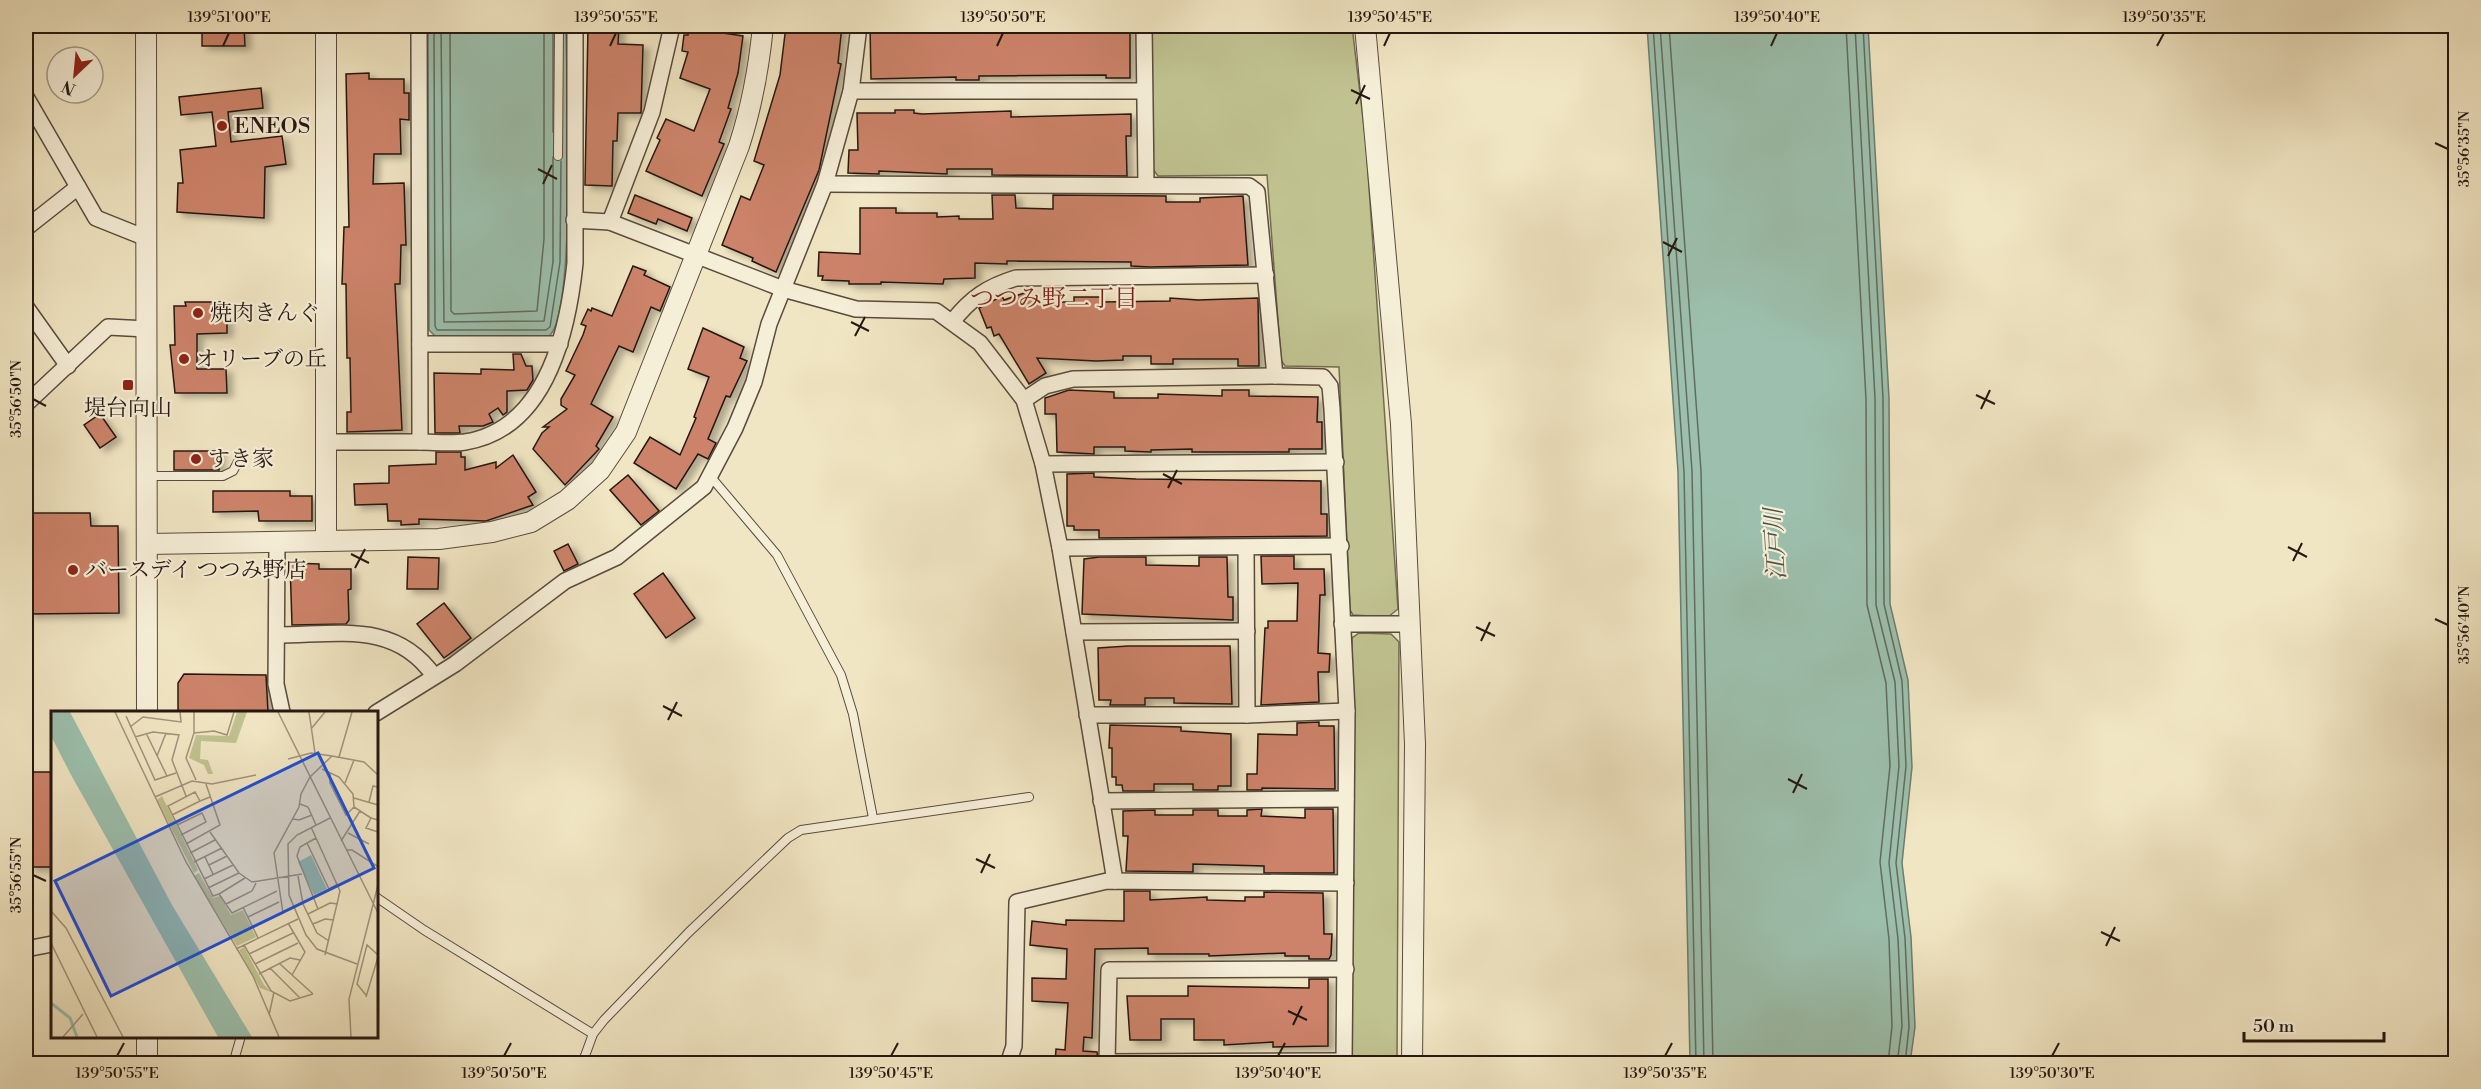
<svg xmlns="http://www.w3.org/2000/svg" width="2481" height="1089" font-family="'Libre Bodoni','Noto Serif JP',serif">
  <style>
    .green { fill: #c0c390; stroke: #736d50; stroke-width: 1.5 }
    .water { fill: #9cc0ad; stroke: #6d7c6f; stroke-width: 1.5 }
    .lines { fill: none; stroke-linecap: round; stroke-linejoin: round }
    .shore { stroke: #616c5f; stroke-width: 1.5 }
    .building { fill: #cc8369; stroke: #261711; stroke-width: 1.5; filter: url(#shadow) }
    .service-casing { stroke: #594b3e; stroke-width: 10 }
    .minor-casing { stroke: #594b3e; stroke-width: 18 }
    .tertiary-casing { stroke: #594b3e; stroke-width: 22 }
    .service { stroke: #f6efd8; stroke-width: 8 }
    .minor { stroke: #f6efd8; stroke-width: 15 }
    .tertiary { stroke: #f6efd8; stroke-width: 20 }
    .ticks { fill: none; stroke: #261711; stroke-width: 2 }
    .poi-dot { fill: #8f2418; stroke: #f6efd8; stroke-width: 2 }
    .labels { text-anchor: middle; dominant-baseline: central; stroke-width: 4.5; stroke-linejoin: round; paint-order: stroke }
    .poi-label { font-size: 22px; fill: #261711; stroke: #f6efd8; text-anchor: start }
    .neighbourhood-label { font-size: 24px; fill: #7a1f14; stroke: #f6efd8 }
    .water-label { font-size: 24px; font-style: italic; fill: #4f5248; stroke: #f6efd8 }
    .inset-river { fill: none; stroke: #9cc0ad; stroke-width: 3 }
    .inset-road { fill: none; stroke: #a0937c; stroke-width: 1.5 }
    .view { fill: #1d4ed8; fill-opacity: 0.15; stroke: #1d4ed8; stroke-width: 3 }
    .inset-edge { fill: none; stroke: #261711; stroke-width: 3 }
    .neatline { fill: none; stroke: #261711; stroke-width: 2 }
    .ticks-label { font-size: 15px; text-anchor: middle; fill: #261711 }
  </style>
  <defs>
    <filter id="shadow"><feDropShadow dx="6" dy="4" stdDeviation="3" flood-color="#0004"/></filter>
  </defs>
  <rect width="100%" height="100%" fill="#f1e6c3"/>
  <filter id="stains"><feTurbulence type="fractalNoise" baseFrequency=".00333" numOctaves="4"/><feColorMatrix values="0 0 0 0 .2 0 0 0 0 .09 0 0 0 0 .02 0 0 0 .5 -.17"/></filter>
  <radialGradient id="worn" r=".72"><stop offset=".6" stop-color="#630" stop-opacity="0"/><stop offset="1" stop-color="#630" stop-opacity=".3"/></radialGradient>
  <g class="green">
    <path d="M1151,26h201l14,118 32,465 -10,8 -35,-2 -3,-5 -11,-243 -54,-1 -4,-6 -14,-185 -109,1 -6,-8z"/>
    <path d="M1359,633l32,1 8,8 -2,421 -47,1 2,-414v-12z"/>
  </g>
  <g class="water">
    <path d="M428,26h138c0,47 11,287 -17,310h-114l-6,-6z"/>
    <path d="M1647,26h221l21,372 1,206 18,76 4,87 -10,96 9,74 4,90 -5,36h-220l-12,-591z"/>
  </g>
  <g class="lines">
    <g class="shore">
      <path d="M434,26l1,300 2,4h109l4,-3 10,-65 1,-101"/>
      <path d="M441,26l3,296 100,-1 9,-59v-105"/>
      <path d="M450,26l1,285 3,3 83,-3 7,-72v-213"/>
      <path d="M553,26v106"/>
      <path d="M1653,26l31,446 12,592"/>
      <path d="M1660,26l32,445 12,593"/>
      <path d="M1669,26l32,445 12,593"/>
      <path d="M1846,26l20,373 1,206 19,78 4,83 -10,96 9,77 3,87 -4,38"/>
      <path d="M1855,26l20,372 1,207 19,77 4,84 -10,97 9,76 4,87 -5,38"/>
      <path d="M1863,26l20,372 1,206 18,77 4,85 -10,97 9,75 4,89 -4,37"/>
    </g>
  </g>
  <g class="building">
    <path d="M202,26h42l1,20h-43z"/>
    <path d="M588,26h31l-1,18 25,1 -2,68h-23l-1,28h-4l-1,45 -27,-1z"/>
    <path d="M786,26h56l-4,37 3,1 -22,106 -43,102 -24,-11 1,-3 -31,-13 19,-49 9,4 14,-35 -10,-4 26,-86z"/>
    <path d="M870,26h260v52h-24v-3l-127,1v4h-23v-3l-85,2z"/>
    <path d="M689,28l54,8 -5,37 -10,35 3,1 -12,33 5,2 -22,52 -56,-25 14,-31 -3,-2 9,-19 28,12 16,-42 -30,-11 8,-26 -6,-1 2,-16h4z"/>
    <path d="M369,73v6h35v14h5v27l-9,-1 1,35h-27l-1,30 31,-1 2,62h-5l-1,39h-5l7,146 -55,2v-20h4l-1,-54h-3l-1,-74h-4l2,-57h5l-3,-153z"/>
    <path d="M261,88l2,20 -35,4 3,30 51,-6 4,28 -21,3 -1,51 -87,-6 1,-29h5l-3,-33 36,-4 -4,-34 -31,3 -2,-18z"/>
    <path d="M895,110h19v3l8,1 89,-3v6l120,-3v22h-5l1,40 -135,-1v-6h-45v5l-68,-3v3l-31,-1 1,-23h9l-1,-37h38z"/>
    <path d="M635,195l57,23 -5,13 -29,-12 -2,5 -28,-11z"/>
    <path d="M992,195h23l1,13 37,1v-14l113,1v6h34v-4l43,-2 5,69 -98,2 -19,-1v-4l-124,-1v3l-32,-1v15l-31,1 -1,5 -62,-2v2h-32v-3l-27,-1 1,-4h-5l1,-24 41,2v-46h36v5h41v4l22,-1v3h34z"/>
    <path d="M633,266l13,5 -2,4 26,12 -10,24 -9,-4 -18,45 -14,-6 -28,58 22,13 -17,29 3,3 -34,36 -32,-36 9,-16 7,-6h-6l24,-18 -6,-4v-6l14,-24 -9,-4 17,-36 3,-9 -5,-2 7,-15 3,2 1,-3 20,8z"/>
    <path d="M1030,291l4,11h40v-5h28v5l68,-1v-3l28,2 60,-2 1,68h-21v-7h-65v5h-22v-8h-28v4l-27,1 -59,-3 9,15 -17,11 -30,-50 -5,2 -3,-9 -4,1 -8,-20 23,-12 2,4z"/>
    <path d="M185,302h38v17h4v14l-30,1v35h29l1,24h-52l-5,-48h5l-1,-39h12z"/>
    <path d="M703,328l41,19 -4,11 7,3 -17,36 -4,-1 -18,43 8,4 -8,16 -10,-5 -22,35 -42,-26 16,-26 30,18 16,-37 -2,-1 15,-40 -21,-8z"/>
    <path d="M513,354h8l5,12h6l1,14 -6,10 -20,1v21l-4,3 -5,-7 -9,6 4,8 -10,4h-24l1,7h-25l-1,-60 47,1v-5l33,1z"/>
    <path d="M1069,390l45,2v6h44v-4l64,2v-6h27v6l69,1 -1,25h5v27h-33v3h-97v-3l-41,1v2l-26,-1v-4h-31v7l-37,-2 -1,-38h-11v-16z"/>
    <path d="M100,414l16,23 -16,11 -16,-23z"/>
    <rect x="174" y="451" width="45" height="19"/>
    <path d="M436,452h25v5h4v13l31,-8v6l17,-13 23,37 -8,5 5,8 -47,16 -67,-2v5l-18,1v-4h-13l-1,-17 -32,1 -1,-21 35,-1v-17l47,-2z"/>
    <path d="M1094,473v4l42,2 185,2v33h6v22l-228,2v-8h-25v-4h-7v-52z"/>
    <path d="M628,475l31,36 -18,14 -31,-35z"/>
    <path d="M213,491h77v5h22v25h-53l-1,-10 -45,1z"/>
    <path d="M28,513h62l1,13h27l1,87 -91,1z"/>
    <path d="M568,544l10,20 -14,7 -10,-20z"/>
    <path d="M1261,556h33v13h30l1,26h-5l-2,58 12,1 -1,18h-11l1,30 -58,3 4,-77h3v-7h29l1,-38 -36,1z"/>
    <path d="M408,557l31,1 -1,31h-31z"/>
    <path d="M1099,557h47v8l53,1v-9h28l1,40h5v23l-151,-6 2,-55z"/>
    <path d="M290,563l29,1v5h32v20l-3,1 1,30 -3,4 -54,1z"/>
    <path d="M663,573l32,45 -29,20 -32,-44z"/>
    <path d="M444,603l27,35 -27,20 -27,-34z"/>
    <path d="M1128,646h102l2,58 -58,-1v-5h-29v7h-35l1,-5h-12l-1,-52z"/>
    <path d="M184,674l82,1 2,37h-90v-29z"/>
    <path d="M1319,722v4h15l1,63 -73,-1v2h-15v-16h10l1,-40 39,1v-12z"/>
    <path d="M1110,725l71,2v4l50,3v52h-13v4h-25v-6h-39v7h-31l-1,-6h-6v-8h-4v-29h-3z"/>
    <rect x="30" y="772" width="22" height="95"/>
    <path d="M1262,809l-1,7 44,2v-9h28l1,64h-70v-7l-71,-2v8l-67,-1 2,-35h-5v-25l32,-1v5h38v-5h25v6h29v-6z"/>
    <path d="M1124,891h26v9l57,-3v3l38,1v-4h19v-5l59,1 1,41h8l-1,21 -2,4h-20v-3h-24v-3l-76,3v-2h-61v-6l-53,1 -3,89 -8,-1 -1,14 14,1 1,12h-43l1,-15 9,1 3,-47 -36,-2v-23l34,1 1,-30 -37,-4 2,-24 34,4v-5l58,1z"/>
    <path d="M1309,979h19v67l-55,1v-5l-49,3v-5h-30v-21h-33v21h-31l-3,-44h61v-10l121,2z"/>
  </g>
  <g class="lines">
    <g class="service-casing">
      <g id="service">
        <path d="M558,156l1,-130"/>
        <path d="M146,476h77l10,-5 6,-11"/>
        <path d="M711,477l66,78 64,120 12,39 20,104"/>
        <path d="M376,897l48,33 169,104"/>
        <path d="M233,1064l8,-28"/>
        <path d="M582,1064l11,-30 11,-14 85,-88 99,-94 13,-8 228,-33"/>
      </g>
    </g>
    <g class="minor-casing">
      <g id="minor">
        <path d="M419,26l1,416"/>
        <path d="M1144,26l2,159"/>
        <path d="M851,91h293"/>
        <path d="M26,97l70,121 50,20"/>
        <path d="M825,184l424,2 8,6 18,184 48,1 7,9 2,23 15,302 -3,353"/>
        <path d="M574,220l36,2 173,67 73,20 80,2 44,32 44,57 19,64 17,84 55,333"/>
        <path d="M610,222l42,-110 20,-86"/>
        <path d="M26,228l52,-41"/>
        <path d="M26,307l42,59"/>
        <path d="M952,322c19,-24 35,-35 64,-44l250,-3"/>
        <path d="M420,344h140"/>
        <path d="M1024,400l21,-14 28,-7 202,-3"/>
        <path d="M26,404l82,-77 39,2"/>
        <path d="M327,442c31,0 62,0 92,0 15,0 31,2 46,0 82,-13 103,-111 110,-179v-237"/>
        <path d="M1043,464l293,-2"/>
        <path d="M277,543l-1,141 6,28"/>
        <path d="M1060,548l281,-2"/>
        <path d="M1246,548l1,167"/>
        <path d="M1342,624h67"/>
        <path d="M1074,632l173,-1"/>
        <path d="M277,635c60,0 118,-15 157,41"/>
        <path d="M376,713l79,-49 110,-83 52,-24 87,-70 31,-59 19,-46 15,-58 56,-140 26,-93 8,-65"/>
        <path d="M1087,715h160l100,-4"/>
        <path d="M1101,801l245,-2"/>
        <path d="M26,949l26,-5"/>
        <path d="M1344,1061l-237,1 2,-92 237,-1"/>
        <path d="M1008,1064l6,-18 3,-144 90,-21 239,2"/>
      </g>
    </g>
    <g class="tertiary-casing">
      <g id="tertiary">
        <path d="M146,26l1,686"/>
        <path d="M326,26v515"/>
        <path d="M1365,26l36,398 14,320 -3,320"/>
        <path d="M147,544l292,-5 53,-7 39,-10 36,-22 33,-30 26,-38 113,-286c13,-40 20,-79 24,-120"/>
        <path d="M147,1036v28"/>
      </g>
    </g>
    <use href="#service" class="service"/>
    <use href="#minor" class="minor"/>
    <use href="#tertiary" class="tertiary"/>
  </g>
  <path class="ticks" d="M223,46l6,-13M610,46l6,-13M997,46l6,-13M1384,46l6,-13M1771,46l6,-13M2157,46l7,-13M1351,90l19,9M1356,104l9,-19M2435,143l13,6M538,169l19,10M543,184l9,-19M1663,242l19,10M1668,256l9,-18M851,322l18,9M855,336l10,-19M1976,395l19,9M33,399l13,7M1981,409l9,-19M1163,474l19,10M1168,488l9,-18M2288,547l19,10M351,554l18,9M2293,561l9,-18M355,568l10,-19M2435,619l13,6M1476,627l19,9M1481,641l9,-19M663,706l19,10M668,720l9,-18M1788,779l19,10M1793,793l9,-19M976,859l19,9M981,873l9,-19M33,875l13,6M2101,932l19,9M2106,946l9,-19M1288,1011l19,9M1293,1025l9,-19M117,1056l7,-13M504,1056l7,-13M891,1056l7,-13M1278,1056l7,-13M1665,1056l7,-13M2052,1056l7,-13"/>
  <g class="poi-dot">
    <circle cx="222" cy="126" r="6"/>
    <circle cx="198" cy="313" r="6"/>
    <circle cx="184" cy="359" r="6"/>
    <rect x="122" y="379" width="12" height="12" rx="3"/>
    <circle cx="196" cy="459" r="6"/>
    <circle cx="73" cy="570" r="6"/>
  </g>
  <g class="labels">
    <g class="poi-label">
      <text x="234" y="126">ENEOS</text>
      <text x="210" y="313">焼肉きんぐ</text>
      <text x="196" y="359">オリーブの丘</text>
      <text x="128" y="408" text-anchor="middle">堤台向山</text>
      <text x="208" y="459">すき家</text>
      <text x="85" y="570">バースデイ つつみ野店</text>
    </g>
    <g class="neighbourhood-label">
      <text x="1054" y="299">つつみ野二丁目</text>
    </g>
    <g class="water-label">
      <text transform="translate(1776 544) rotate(-93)">江戸川</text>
    </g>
  </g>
  <g transform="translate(51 711)">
    <rect width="327" height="327" fill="#f1e6c3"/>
    <path d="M186,1h10l-11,31 -35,-2 -1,18 8,1 5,14h-5l-4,-9 -15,-7 7,-23 33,1zM111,85l36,74 -4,3 -37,-73zM148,162l14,25 7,-2 11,19 12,-5 13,27 -19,9 -43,-70zM193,236l20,38 7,7 -11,-4 -21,-38z" fill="#c0c390"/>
    <path d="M0,1h19l102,193 80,132h-34l-148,-264 -19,-37zM260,144l16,34 -13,6 -16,-33z" fill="#9cc0ad"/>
    <path class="inset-river" d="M0,292l19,15 7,19"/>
    <path class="inset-road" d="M64,1l71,150 67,114 26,61M143,1v21l-8,25 10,22M227,1l100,201M258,1l6,41M75,5l29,64 21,-7M79,16l13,-10 38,5 -1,-10M260,18l14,-17M95,22l21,43M143,22l20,-2 13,4 7,-23M84,26l18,-5 26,3 -7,25 14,36M106,45l9,-23M288,46l13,-45M237,48l23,-6 21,3 32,6 14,13M271,58l17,8 14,17 1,13 -8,8 -16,-32v-10M294,72l9,-23M104,86l37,-16 20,3 44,-9M159,86l-10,4 -5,-9 -27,14 45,90 6,-2 13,19 45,-22M303,87l24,7M318,91l4,-16 5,1M249,93l8,3 8,18M303,96l17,11M121,104l28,-14M279,107l-33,17 -9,9 1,51 17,40 11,14 40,15M242,108l6,1 13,-5M327,109l-7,-2 -5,10 12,4M126,114l25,-12 4,9 -25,13M260,116l29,64 -15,64M159,121l29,41 13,9 50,-8M297,122l21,11M265,127l-16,9 -3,9 21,53M290,130l19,-30M256,132l22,46 9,-5M135,133l34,-19 -14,-41M295,139h6l25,16M139,142l25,-13M154,146l8,17M327,148v25M143,151l28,-14M158,154l18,-9M247,165l5,28 14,29 12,8M153,168l29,-14M157,177l31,-15M168,183l26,-16M175,193l26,-13 4,-8M192,196l15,31M0,200l15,17 57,109M257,203l22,-11 8,1M197,206l31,-15M237,212l17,29 -13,23M262,213l12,-5 9,1M202,216l30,-14 -9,-60 25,-46 2,-13 9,-17 22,-21M0,232l46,94M193,234l27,46 19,10 23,-7M185,238l62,-30M198,243l44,-21M204,253l43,-21M229,253l33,30M219,257l30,30M208,263l31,-16 10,2M315,284l-9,-11 10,-39 11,10M315,286l12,-40M218,304l5,-23M12,326l20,-23M300,326l-2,-38 29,-114"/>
    <path class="view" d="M267,42l56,115 -263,128 -56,-115z"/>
    <rect width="327" height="327" class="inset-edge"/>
  </g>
  <rect width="2481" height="1089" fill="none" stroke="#f1e6c3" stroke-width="66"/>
  <g transform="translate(75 75) rotate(206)"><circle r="28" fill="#f6efd8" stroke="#a39988" stroke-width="1.5"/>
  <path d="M0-4.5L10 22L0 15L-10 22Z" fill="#8f2418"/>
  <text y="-9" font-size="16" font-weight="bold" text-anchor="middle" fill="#261711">N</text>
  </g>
  <path d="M2244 1032v9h140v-9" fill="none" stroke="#261711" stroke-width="3"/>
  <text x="2253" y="1032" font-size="18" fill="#261711" stroke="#f6efd8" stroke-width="4.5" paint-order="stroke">50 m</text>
  <rect x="33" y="33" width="2415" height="1023" class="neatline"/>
  <g class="ticks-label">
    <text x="229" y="22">139°51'00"E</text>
    <text x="616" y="22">139°50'55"E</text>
    <text x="1003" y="22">139°50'50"E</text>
    <text x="1390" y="22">139°50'45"E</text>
    <text x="1777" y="22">139°50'40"E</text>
    <text x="2164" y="22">139°50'35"E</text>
    <text transform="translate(2464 149) rotate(-90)" y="5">35°56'35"N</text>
    <text transform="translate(16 399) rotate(-90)" y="5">35°56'50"N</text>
    <text transform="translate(2464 625) rotate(-90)" y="5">35°56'40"N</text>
    <text transform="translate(16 875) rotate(-90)" y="5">35°56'55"N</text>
    <text x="117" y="1078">139°50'55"E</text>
    <text x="504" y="1078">139°50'50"E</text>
    <text x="891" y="1078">139°50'45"E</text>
    <text x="1278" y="1078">139°50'40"E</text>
    <text x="1665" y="1078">139°50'35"E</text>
    <text x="2052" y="1078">139°50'30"E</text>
  </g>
  <rect width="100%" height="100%" filter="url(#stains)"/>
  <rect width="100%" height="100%" fill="url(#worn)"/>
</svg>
